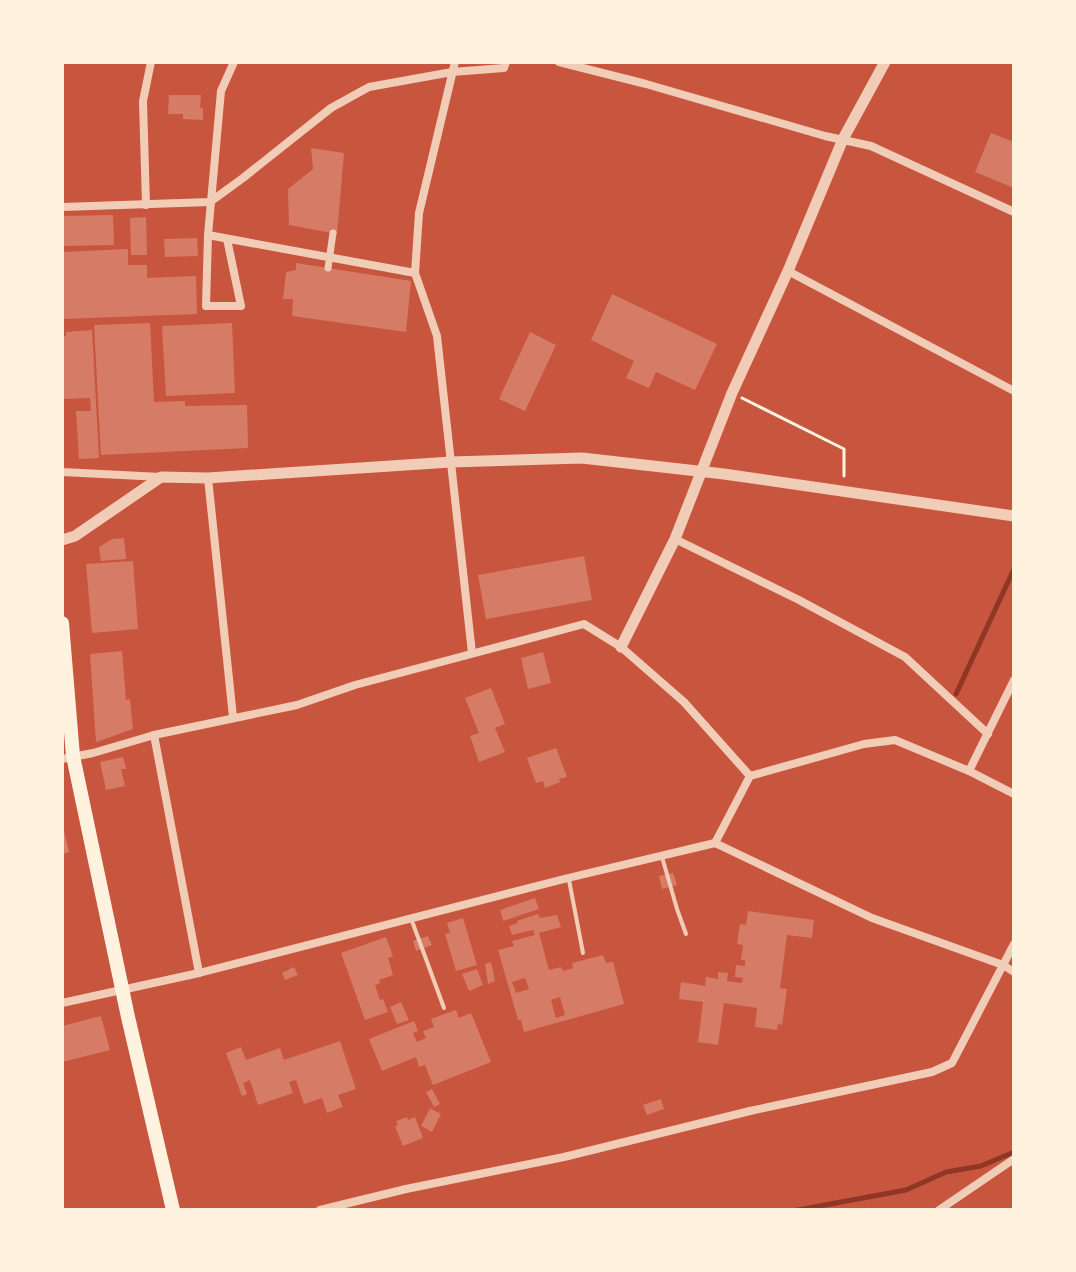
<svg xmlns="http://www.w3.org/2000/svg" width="1076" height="1272" font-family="'Space Grotesk',sans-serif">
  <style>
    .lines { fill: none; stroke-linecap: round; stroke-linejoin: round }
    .stream { stroke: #8f3625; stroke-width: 5 }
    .building { fill: #d67c66; fill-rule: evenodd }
    .path { stroke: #fff3e0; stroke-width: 3 }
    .service { stroke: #f1ccb7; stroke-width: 4 }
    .pedestrian { stroke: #f1ccb7; stroke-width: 7 }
    .minor { stroke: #f1ccb7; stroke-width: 8 }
    .tertiary { stroke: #f1ccb7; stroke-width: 11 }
    .trunk { stroke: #fff3e0; stroke-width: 14 }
  </style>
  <rect width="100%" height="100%" fill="#c8553d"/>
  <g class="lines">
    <g class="stream">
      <path d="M956,694l58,-125"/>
      <path d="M798,1210l108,-20 40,-18 35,-6 33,-14"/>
    </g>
  </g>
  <g class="building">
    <path d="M169,95h32l-1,13h3v12l-20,-1v-5h-15z"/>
    <path d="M991,133l23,9v46l-39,-16z"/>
    <path d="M311,148l33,5 -7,81 -48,-9 -1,-36 25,-20z"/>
    <path d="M113,215l1,30 -52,1v-30z"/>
    <path d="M146,217l1,38h-16l-1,-37z"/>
    <path d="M197,238l1,18 -33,1 -1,-18z"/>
    <path d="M128,249v16h19v13l49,-2 1,38 -135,5v-67z"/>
    <path d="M296,263l115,18 -5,51 -114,-16 1,-17h-10l3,-27 10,-2z"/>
    <path d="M612,294l105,50 -22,46 -39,-18 -7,16 -23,-10 8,-17 -43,-21z"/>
    <path d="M150,323l4,79 31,-1v5l62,-1 1,43 -147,7 -7,-130z"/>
    <path d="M232,323l3,70 -69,3 -4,-70z"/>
    <path d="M92,330l7,128 -20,1 -3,-48h15l-1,-13 -27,1 -1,-63h4v-4z"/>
    <path d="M530,332l26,13 -31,66 -26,-12z"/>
    <path d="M124,538l2,21 -25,2 -2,-14 13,-8z"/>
    <path d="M584,556l8,44 -106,19 -8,-44z"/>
    <path d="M133,561l5,68 -46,4 -6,-69z"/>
    <path d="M122,651l4,49 4,-1 3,30 -37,13 -6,-88z"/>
    <path d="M543,652l8,31 -23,6 -7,-31z"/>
    <path d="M491,688l14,36 -10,4 10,24 -26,10 -9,-26 9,-3 -14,-35z"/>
    <path d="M556,748l11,29 -8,2 1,3 -15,6 -2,-7 -7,2 -9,-25z"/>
    <path d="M123,757l3,12h-5l4,17 -19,4 -6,-28z"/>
    <path d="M63,826l6,26 -7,2v-27z"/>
    <path d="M673,873l4,12 -15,4 -3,-13z"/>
    <path d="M535,898l4,11 -36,12 -3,-11z"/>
    <path d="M748,911l66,9 -2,18 -25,-3 -7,53 7,1 -5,36 -4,-1 -1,6 -22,-3 2,-19 -33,-5 -6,42 -20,-3 5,-40 -24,-3 2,-17 24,4 1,-9 12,2v-7l10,1 -1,8 15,2 1,-5 -8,-1 1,-12 9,1v-6h-4l2,-15 -6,-1 3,-20 6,1z"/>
    <path d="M538,914l2,4 17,-3 4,12 -22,6 10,37 12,-3 2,4 10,-3 -1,-5 31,-8 3,8 7,-1 11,42 -100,28 -3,-12h-3l-20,-70 16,-4 -2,-5 23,-6 -2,-5 -21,5 -3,-9 9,-3 -1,-2zM525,978l4,11 -13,4 -4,-11zM560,997l5,18 -9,3 -5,-18z"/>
    <path d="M463,918l14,47 -21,6 -11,-37 5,-1 -3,-10z"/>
    <path d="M428,936l4,9 -16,6 -3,-10z"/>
    <path d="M386,937l7,19 -5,2 5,17 -14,5 1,3 -5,2 5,15 3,-1 5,13 -23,8 -24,-67z"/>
    <path d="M491,962l4,19 -7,3 -3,-20z"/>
    <path d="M294,967l4,8 -13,5 -3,-7z"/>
    <path d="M477,969l6,16 -14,6 -7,-17z"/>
    <path d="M401,1002l8,18 -12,4 -7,-17z"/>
    <path d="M456,1010l3,8 12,-5 20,49 -58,23 -8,-20 -6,2 -3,-10 -34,14 -13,-32 45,-18 4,10 -5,2 4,9 9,-4 -3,-7 11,-4 -3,-8z"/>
    <path d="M101,1016l9,34 -48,12v-36z"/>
    <path d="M340,1041l16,48 -18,6 5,12 -16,6 -5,-15 -18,6 -8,-24 -7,2 4,11 -35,12 -8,-25 -7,3 4,11 -5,2 -16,-43 15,-6 5,13 34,-12 4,12z"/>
    <path d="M432,1089l8,15 -6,3 -8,-15z"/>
    <path d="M661,1099l3,10 -17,6 -4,-10z"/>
    <path d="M430,1108l11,6 -9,18 -11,-6z"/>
    <path d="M407,1117l1,3 7,-3 8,21 -20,8 -8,-20 3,-1 -2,-4z"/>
  </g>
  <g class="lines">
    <path class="path" d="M742,398l102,51v27"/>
    <g class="service">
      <path d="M662,857l15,52 9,25"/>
      <path d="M569,880l14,73"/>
      <path d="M412,921l32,87"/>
    </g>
    <path class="pedestrian" d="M328,268l5,-35"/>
    <g class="minor">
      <path d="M455,62l-36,151 -4,60 22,63 35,317"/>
      <path d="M559,62l87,22 179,52 46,10 143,66"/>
      <path d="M146,205l-3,-104 8,-39"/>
      <path d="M62,207l148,-5 33,-24 88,-70 38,-21 83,-15 52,-4 2,-6"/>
      <path d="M208,235l207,38"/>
      <path d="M227,239l14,67h-35l2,-71 13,-144 13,-29"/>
      <path d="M788,271l226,120"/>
      <path d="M62,472l99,5"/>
      <path d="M208,478l25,239"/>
      <path d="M675,539l124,61 106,57 83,77"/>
      <path d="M154,735l45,238"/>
      <path d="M62,759l31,-6 61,-18 143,-30 58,-20 229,-61 37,23 63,55 66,74"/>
      <path d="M969,771l45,-91"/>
      <path d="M715,843l35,-67 114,-32 31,-4 74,31 45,23"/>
      <path d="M62,1003l137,-30 369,-95 147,-35 157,75 131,47 11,7"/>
      <path d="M320,1210l86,-21 158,-32 186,-46 182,-39 20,-9 62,-119"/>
      <path d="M939,1210l75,-51"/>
    </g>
    <g class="tertiary">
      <path d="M62,540l13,-4 86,-59 47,1 243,-16 131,-4 142,16 290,42"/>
      <path d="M621,647l54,-108 57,-146 56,-122 55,-132 42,-77"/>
    </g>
    <path class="trunk" d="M62,623l11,133 55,261 45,193"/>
  </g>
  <rect width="1076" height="1272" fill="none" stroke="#fff3e0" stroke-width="128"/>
</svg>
